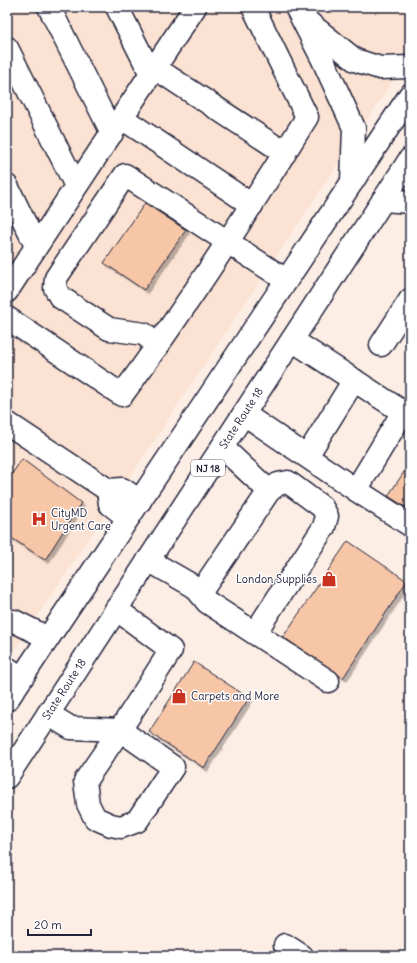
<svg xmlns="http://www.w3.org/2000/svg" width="417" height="963" font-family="Delius,sans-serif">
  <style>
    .built { fill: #fbe2d2 }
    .building { fill: #f7c6a7; stroke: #22223b; filter: url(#shadow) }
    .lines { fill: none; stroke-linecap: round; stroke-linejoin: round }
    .minor-casing { stroke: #22223b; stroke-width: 25 }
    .highway-casing { stroke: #22223b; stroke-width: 25 }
    .minor { stroke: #fff; stroke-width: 22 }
    .highway { stroke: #fff; stroke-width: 22 }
    .labels { text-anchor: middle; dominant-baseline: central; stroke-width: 3; stroke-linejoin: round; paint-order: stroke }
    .shield { fill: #fff; stroke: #646476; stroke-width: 1 }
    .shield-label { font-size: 10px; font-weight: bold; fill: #22223b }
    .street-label { font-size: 11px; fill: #22223b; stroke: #fff }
    .poi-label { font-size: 11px; fill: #22223b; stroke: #fff; text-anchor: start }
  </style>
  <defs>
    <filter id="shadow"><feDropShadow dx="3.5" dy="3.5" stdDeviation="0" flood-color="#0004"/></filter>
  </defs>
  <rect width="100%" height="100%" fill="#fdeee5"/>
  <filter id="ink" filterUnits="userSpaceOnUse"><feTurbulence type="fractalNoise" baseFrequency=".025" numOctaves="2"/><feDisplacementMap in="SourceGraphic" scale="8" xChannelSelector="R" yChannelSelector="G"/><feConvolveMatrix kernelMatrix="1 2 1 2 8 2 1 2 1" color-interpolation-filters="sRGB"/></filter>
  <g filter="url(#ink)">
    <path class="built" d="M7,7h403v48l-403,607z"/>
    <g class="building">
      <path d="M145,203l41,27 -42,60 -40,-27z"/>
      <path d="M22,459l59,44 -36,57 -38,-25v-54z"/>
      <path d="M410,463v47l-22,-14z"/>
      <path d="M348,541l59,40 -64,97 -60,-41z"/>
      <path d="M194,662l55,36 -45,70 -55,-36z"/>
    </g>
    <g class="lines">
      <g class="minor-casing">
        <g id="minor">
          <path d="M49,7l63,126"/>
          <path d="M117,7l34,67"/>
          <path d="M296,7l26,51 32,70 -2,54"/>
          <path d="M308,22l47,38 25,8 30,-1"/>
          <path d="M7,48l69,138"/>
          <path d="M155,68l130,85"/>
          <path d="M122,118l130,87"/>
          <path d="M7,186l29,60"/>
          <path d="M383,200l27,2"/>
          <path d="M7,291l188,-284"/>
          <path d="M7,318l115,77c66,-90 126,-183 185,-278l-54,-110"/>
          <path d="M381,345l29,-45"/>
          <path d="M158,346l-14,-12 -35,-5 -49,-32 -5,-9 1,-10 69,-103 161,105"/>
          <path d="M244,414l112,76 47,-78 -111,-72"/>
          <path d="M7,423l101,67"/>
          <path d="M222,447l47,44"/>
          <path d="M307,456l47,-76"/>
          <path d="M356,490l54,35"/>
          <path d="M128,518l-18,-14 -2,-14 14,-1 18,12"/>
          <path d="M148,560l47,27 12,15 121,79"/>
          <path d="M200,593l69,-102 9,-7 10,-2 34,25 5,9 -3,11 -69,106"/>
          <path d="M7,623l7,-2 34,17"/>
          <path d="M7,668l14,10"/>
          <path d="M48,714l23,14 49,2 -35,51 3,23 7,14 16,7 10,2 16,-6 36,-54 -53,-37 51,-80 -55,-41"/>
          <path d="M285,945l17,11"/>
        </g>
      </g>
      <g class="highway-casing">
        <g id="highway">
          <path d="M7,700l403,-605"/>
          <path d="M7,777l403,-618"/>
        </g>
      </g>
      <use href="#minor" class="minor"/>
      <use href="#highway" class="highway"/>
    </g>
  </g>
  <defs>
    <g id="hospital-bare" transform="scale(1.2)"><path d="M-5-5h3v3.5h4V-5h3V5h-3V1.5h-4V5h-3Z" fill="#c8321e" stroke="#fff" stroke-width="2.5" paint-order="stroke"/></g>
    <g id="shop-bare" transform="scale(1.2)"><path d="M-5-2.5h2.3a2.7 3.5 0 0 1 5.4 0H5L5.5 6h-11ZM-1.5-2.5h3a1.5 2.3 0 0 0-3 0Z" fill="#c8321e" stroke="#fff" stroke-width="2.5" paint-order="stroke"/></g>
  </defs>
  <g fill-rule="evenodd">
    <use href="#hospital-bare" x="39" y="519"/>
    <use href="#shop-bare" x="329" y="579"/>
    <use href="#shop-bare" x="179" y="696"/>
  </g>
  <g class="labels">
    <rect class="shield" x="191" y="460" width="34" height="16" rx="3"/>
    <g class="shield-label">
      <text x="208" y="468">NJ 18</text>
    </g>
    <g class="street-label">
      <text transform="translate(241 418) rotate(-57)">State Route 18</text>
      <text transform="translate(64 689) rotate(-57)">State Route 18</text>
    </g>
    <g class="poi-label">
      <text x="51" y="513">CityMD<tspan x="51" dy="13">Urgent Care</tspan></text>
      <text x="317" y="579" text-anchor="end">London Supplies</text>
      <text x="191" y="696">Carpets and More</text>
    </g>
  </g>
  <rect width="417" height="963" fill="none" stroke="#fff" stroke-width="24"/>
  <rect x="12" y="12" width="393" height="939" fill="none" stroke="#22223b" stroke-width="1.5" filter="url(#ink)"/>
  <path d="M28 929v6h63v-6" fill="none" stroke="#22223b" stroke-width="2"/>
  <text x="34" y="929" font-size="12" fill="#22223b" stroke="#ffffff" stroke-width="3" paint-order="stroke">20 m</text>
</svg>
